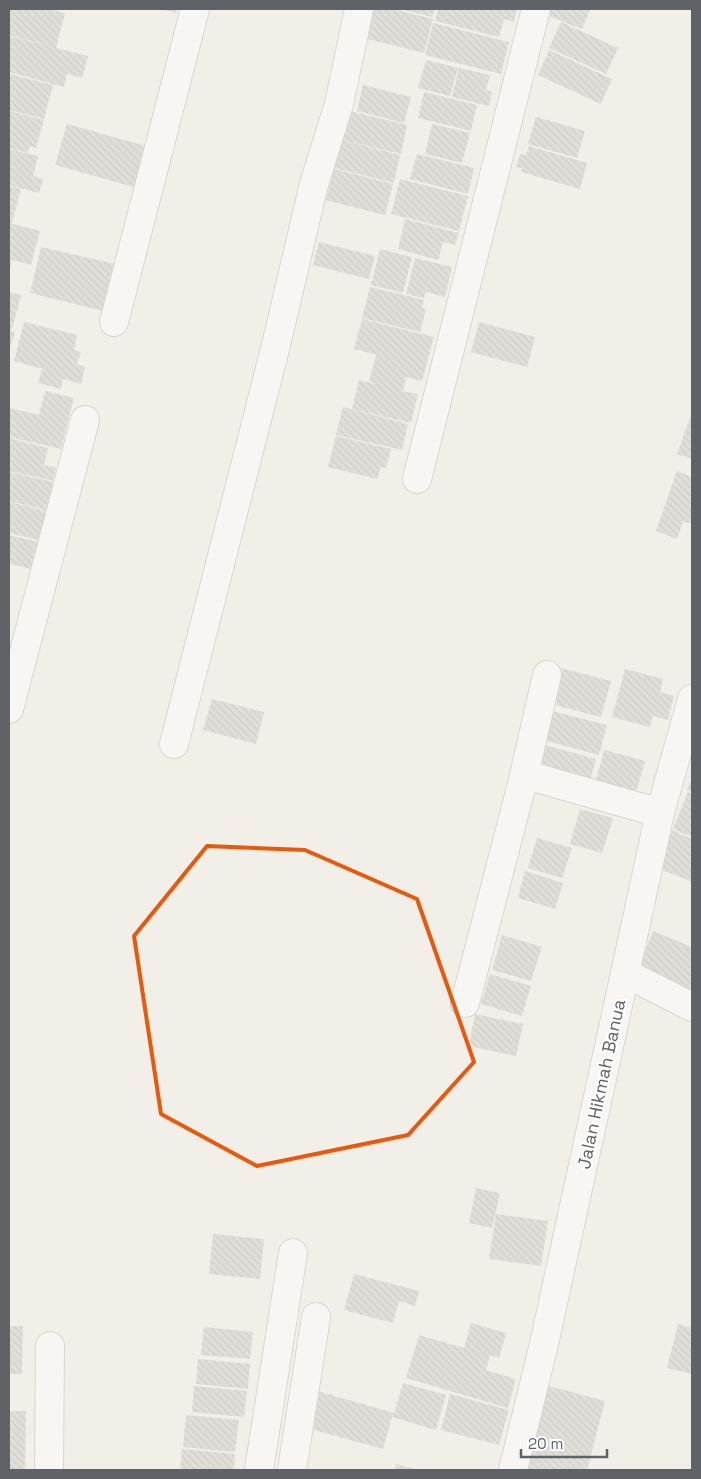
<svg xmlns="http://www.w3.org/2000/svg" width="701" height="1479" font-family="'Space Grotesk',sans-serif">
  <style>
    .building { fill: url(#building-back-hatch) }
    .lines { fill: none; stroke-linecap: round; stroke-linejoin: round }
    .street-casing { stroke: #b5b8bc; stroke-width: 30 }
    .street { stroke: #fff; stroke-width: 28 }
    .marked { fill: none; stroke: #e8590c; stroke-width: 4; stroke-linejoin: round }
    .labels { text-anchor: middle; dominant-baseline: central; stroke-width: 4; stroke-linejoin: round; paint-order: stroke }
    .street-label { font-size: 18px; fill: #5f6368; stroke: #fff }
  </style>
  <defs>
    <pattern id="building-back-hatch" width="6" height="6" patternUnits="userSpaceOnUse" patternTransform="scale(1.25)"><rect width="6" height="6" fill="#cccac5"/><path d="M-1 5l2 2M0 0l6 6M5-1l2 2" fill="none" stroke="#a9a8a4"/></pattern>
  </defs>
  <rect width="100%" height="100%" fill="#f1efe8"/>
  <g class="building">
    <path d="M9,9h40l16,4 -9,35 32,8 -6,22 -15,-4 -3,13 -55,-15v-36l45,11 -45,-12z"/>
    <path d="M162,9h15l-1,4z"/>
    <path d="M372,9h21l40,10 -9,34 -60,-15z"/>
    <path d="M400,9h35l-3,8z"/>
    <path d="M438,9h79l-3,13 -10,-3 -5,18 -64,-16z"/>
    <path d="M549,9h41l-8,20 -36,-14z"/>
    <path d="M561,22l57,26 -12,26 -57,-26z"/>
    <path d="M433,23l76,19 -8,32 -76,-19z"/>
    <path d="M549,50l63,29 -11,25 -63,-29z"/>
    <path d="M426,60l32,8 -8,28 -32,-8z"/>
    <path d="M459,68l31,7 -4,15 6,2 -3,14 -37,-9z"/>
    <path d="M9,74l44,11 -9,34 -35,-9z"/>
    <path d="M363,85l48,12 -7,26 -47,-12z"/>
    <path d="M424,92l53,13 -6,26 -53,-13z"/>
    <path d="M9,111l35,9 -8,28 -7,-2 -1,7 -19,-5z"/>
    <path d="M349,111l58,14 -6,29 -59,-14z"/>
    <path d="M536,117l49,14 -8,27 -49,-14z"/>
    <path d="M67,124l79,22 -12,41 -79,-22z"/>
    <path d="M432,124l38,9 -8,30 -37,-9z"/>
    <path d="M341,140l59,15 -6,28 -60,-15z"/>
    <path d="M529,146l58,17 -7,26 -59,-17 1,-4 -6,-1 4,-13 6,1z"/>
    <path d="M9,149l29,7 -5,20 10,3 -4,14 -30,-8z"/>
    <path d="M417,154l57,14 -6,26 -58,-15z"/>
    <path d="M334,169l59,15 -8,31 -59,-15z"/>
    <path d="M400,179l68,17 -9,35 -68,-17z"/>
    <path d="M9,186l12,3 -9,34 -3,-1z"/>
    <path d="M405,219l54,14 -4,12 -12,-3 -5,18 -40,-11z"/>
    <path d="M9,223l31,8 -9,34 -22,-6z"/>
    <path d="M319,242l56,14 -6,23 -56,-14z"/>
    <path d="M41,247l74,17 -12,47 -73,-18z"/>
    <path d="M380,249l32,8 -9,36 -32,-8z"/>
    <path d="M415,258l37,9 -7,30 -19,-5 -2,6 -18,-4z"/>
    <path d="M9,260l3,1 -3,11z"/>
    <path d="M370,287l54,13 -2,8 4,1 -6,23 -58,-14z"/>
    <path d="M9,292l12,3 -9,34h-3z"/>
    <path d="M362,319l72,18 -12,44 -16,-4 -3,14 15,3 -7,29 -59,-14 7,-29 18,4 -8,-3 7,-26 6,1 -28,-7z"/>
    <path d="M24,322l53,13 -3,15 7,2 -4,12 8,3 -4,17 -18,-5 -2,10 -23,-6 4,-14 -28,-8z"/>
    <path d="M479,322l56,15 -8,30 -56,-15z"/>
    <path d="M9,330l6,2 -6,19z"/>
    <path d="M45,391l29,7 -13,51 -52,-12v-29l30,7z"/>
    <path d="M343,407l65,17 -6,26 -66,-15z"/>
    <path d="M692,412v47l-15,-5z"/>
    <path d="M336,436l55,13 -5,19 -5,-1 -4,12 -49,-12z"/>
    <path d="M9,438l39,10 -4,17 12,3 -3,13 -44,-10z"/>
    <path d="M677,471l15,6v47l-9,-3 -6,18 -21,-8z"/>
    <path d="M9,472l44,10 -7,28 -37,-9z"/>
    <path d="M9,502l37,9 -7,29 -30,-7z"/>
    <path d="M9,535l30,7 -7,27 -23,-5z"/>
    <path d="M553,666l58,15 -10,36 -46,-12 2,-7 -12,-3z"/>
    <path d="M625,669l38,10 -3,13 14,4 -6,24 -15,-4 -3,11 -38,-10z"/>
    <path d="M212,699l52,13 -8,32 -53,-14z"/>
    <path d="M551,711l56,14 -8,30 -56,-15z"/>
    <path d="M541,744l55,15 -8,29 -55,-15z"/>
    <path d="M604,750l41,11 -11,39 -40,-11z"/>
    <path d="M692,778v14l-5,-2z"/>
    <path d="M688,792l4,2v43l-19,-8z"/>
    <path d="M580,809l33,9 -11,35 -32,-9z"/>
    <path d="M672,830l20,9v43l-35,-14z"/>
    <path d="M537,838l35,10 -10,30 -34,-10z"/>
    <path d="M525,871l38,12 -8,26 -37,-11z"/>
    <path d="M653,931l39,16v42l-2,7 -54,-22z"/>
    <path d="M502,935l40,12 -11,34 -39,-11z"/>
    <path d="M490,974l41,12 -9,30 -41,-12z"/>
    <path d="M475,1014l48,10 -7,32 -47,-10z"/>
    <path d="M476,1188l24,5 -8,35 -23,-5z"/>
    <path d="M496,1214l52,7 -7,45 -52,-7z"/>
    <path d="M213,1234l51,5 -4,40 -51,-5z"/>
    <path d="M354,1274l65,17 -4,15 -16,-5 -6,22 -49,-13z"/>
    <path d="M471,1323l35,10 -7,25 -9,-3 -4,15 30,9 -8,29 -102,-30 13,-43 45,13z"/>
    <path d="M678,1324l14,4v46l-25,-6z"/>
    <path d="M9,1326h14l-1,48h-13z"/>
    <path d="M204,1327l49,5 -3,27 -49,-4z"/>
    <path d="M198,1359l52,5 -2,25 -52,-5z"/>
    <path d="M403,1383l43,12 -10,35 -44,-13 -9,32 -80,-22 11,-37 80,23z"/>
    <path d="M545,1385l60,16 -18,69h-64z"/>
    <path d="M194,1386l53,5 -3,26 -52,-5z"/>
    <path d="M450,1394l59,16 -10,35 -58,-15z"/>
    <path d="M9,1411h17l-1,59h-16z"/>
    <path d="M186,1415l53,5 -4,32 -52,-5z"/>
    <path d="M182,1449l53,5 -1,16h-54z"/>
    <path d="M396,1464l23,6h-24z"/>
  </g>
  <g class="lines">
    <g class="street-casing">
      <g id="street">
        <path d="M114,322l81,-313"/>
        <path d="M417,479l119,-470"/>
        <path d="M9,709l76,-289"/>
        <path d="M174,744l102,-399 38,-161 25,-80 20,-95"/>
        <path d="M522,784l25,-109"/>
        <path d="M625,973l67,34"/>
        <path d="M465,1003l57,-219 7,-5 8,-1 123,35"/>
        <path d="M49,1470l1,-124"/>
        <path d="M259,1470l34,-217"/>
        <path d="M292,1470l24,-153"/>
        <path d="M513,1470l31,-126 116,-531 32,-114"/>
      </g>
    </g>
    <use href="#street" class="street"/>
  </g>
  <path d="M0 0H701V1479H0ZM207,846l98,4 112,49 57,163 -66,73 -151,31 -96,-52 -27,-178z" fill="#f1efe8" fill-opacity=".55" fill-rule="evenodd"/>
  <path class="marked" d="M207,846l98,4 112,49 57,163 -66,73 -151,31 -96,-52 -27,-178z"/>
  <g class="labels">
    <g class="street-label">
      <text transform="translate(601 1084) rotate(-78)">Jalan Hikmah Banua</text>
    </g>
  </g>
  <rect width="701" height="1479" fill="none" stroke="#5f6368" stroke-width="20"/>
  <path d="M521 1449v8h86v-8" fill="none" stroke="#5f6368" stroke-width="2.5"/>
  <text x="528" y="1449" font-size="15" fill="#5f6368" stroke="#ffffff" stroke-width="4" paint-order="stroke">20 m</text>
</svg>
